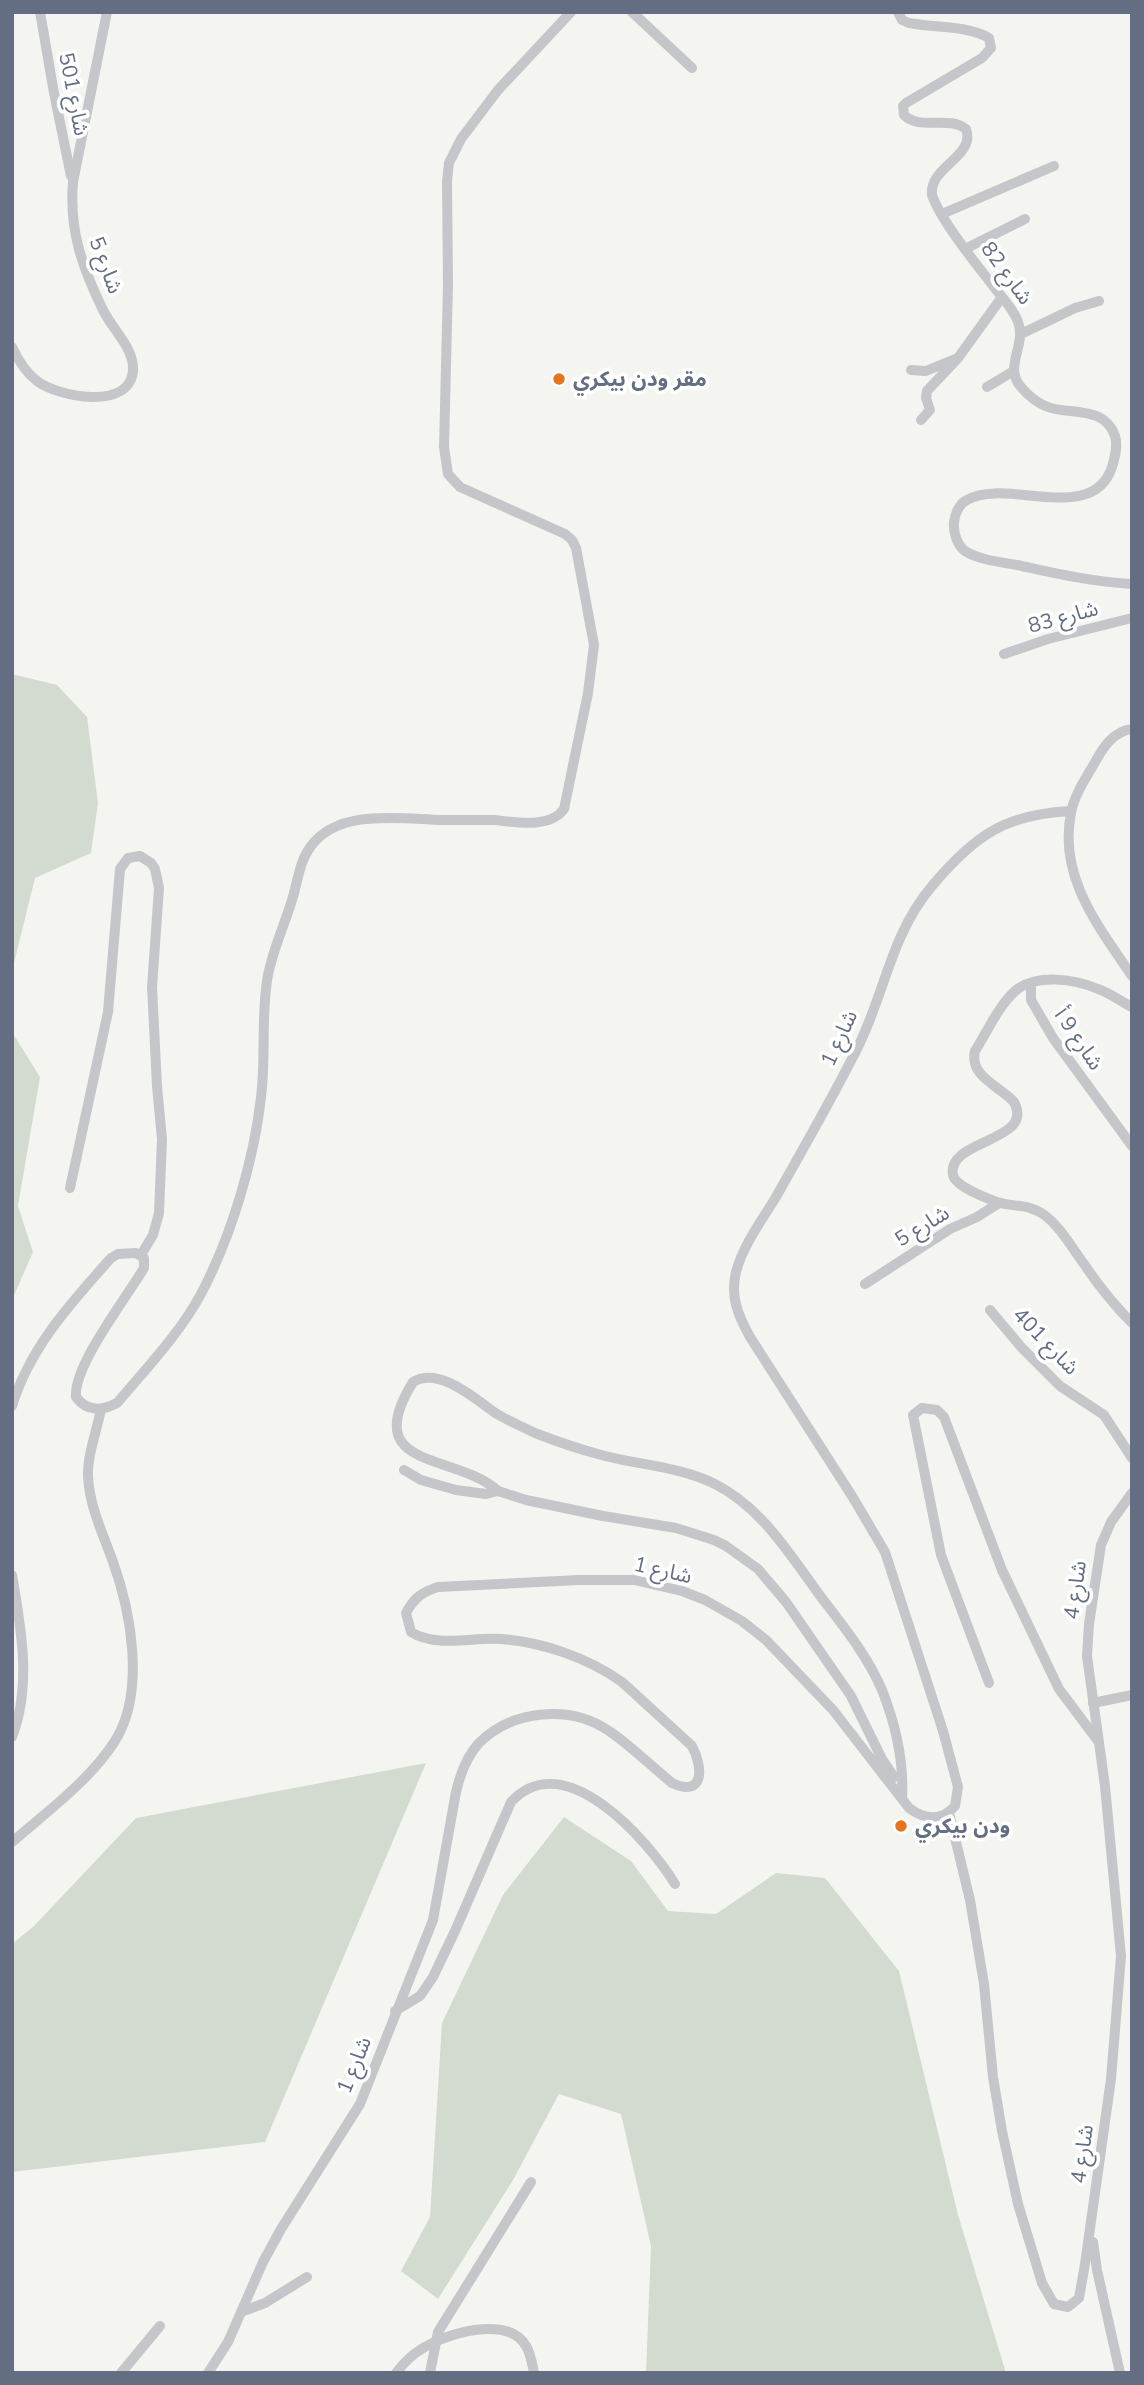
<svg xmlns="http://www.w3.org/2000/svg" width="1144" height="2385" font-family="'Nunito Sans','Noto Sans Arabic',sans-serif">
  <style>
    .green { fill: #d3dbd1 }
    .lines { fill: none; stroke-linecap: round; stroke-linejoin: round }
    .minor { stroke: #c4c6ca; stroke-width: 10 }
    .poi-dot { fill: #e6741f; stroke: #fff; stroke-width: 2.5 }
    .labels { text-anchor: middle; dominant-baseline: central; stroke-width: 7; stroke-linejoin: round; paint-order: stroke }
    .street-label { font-size: 21px; fill: #636e82; stroke: #fff }
    .poi-label { font-size: 21px; font-weight: bold; fill: #636e82; stroke: #fff; text-anchor: start }
  </style>
  <rect width="100%" height="100%" fill="#f4f5f0"/>
  <g class="green">
    <path d="M12,674l45,11 30,32 11,86 -7,50 -56,25 -21,85 -2,68z"/>
    <path d="M12,1032l28,45 -22,129 15,46 -21,48z"/>
    <path d="M426,1763l-161,379 -253,30v-228l22,-18 102,-108z"/>
    <path d="M564,1817l67,44 37,50 48,3 60,-41 49,5 74,93 59,244 48,158h-360l5,-127 -30,-132 -62,-20 -46,86 -75,119 -37,-28 29,-54 12,-194 61,-128z"/>
  </g>
  <g class="lines">
    <g class="minor">
      <path d="M40,12l14,81 17,83"/>
      <path d="M632,12l60,56"/>
      <path d="M898,12l4,8 7,3c24,5 58,2 80,15l2,10 -9,10 -76,45 -3,3 1,9c16,16 45,0 62,14 10,28 -37,37 -34,66 10,28 46,71 65,96 8,10 17,19 21,31 9,23 -15,45 3,65 7,9 19,18 30,21 23,6 54,-1 64,28 3,10 0,21 -3,31 -19,59 -107,10 -145,33 -8,4 -12,14 -13,22 -1,10 3,23 11,29 14,9 36,11 52,14 38,8 75,17 115,19"/>
      <path d="M942,214l112,-48"/>
      <path d="M965,249l60,-30"/>
      <path d="M1021,334l54,-26 24,-7"/>
      <path d="M12,347c6,13 13,25 25,34 21,16 92,30 96,-10 2,-22 -21,-42 -30,-61 -21,-43 -34,-80 -30,-128l34,-170"/>
      <path d="M911,370l15,1 29,-12"/>
      <path d="M987,387l25,-15"/>
      <path d="M921,420l9,-10 -4,-12 1,-7 31,-33 44,-61"/>
      <path d="M1004,654l44,-15 84,-21"/>
      <path d="M1132,729c-19,2 -30,20 -38,35 -9,15 -20,32 -23,49 -13,64 28,114 61,163"/>
      <path d="M1031,983v17l22,38 79,108"/>
      <path d="M1132,1007c-12,-6 -22,-14 -34,-18 -23,-10 -63,-16 -84,3 -16,15 -27,40 -39,59 -6,25 23,34 39,51 22,40 -68,37 -61,73 2,11 33,23 44,27 16,5 32,2 46,12 17,12 29,34 41,50 14,21 30,41 48,59"/>
      <path d="M70,1188l38,-176 12,-143 8,-11 12,-2 11,7 4,6 4,19 -7,99 5,99 5,53 -3,74 -6,22 -12,20"/>
      <path d="M865,1284l85,-55 27,-12 22,-14"/>
      <path d="M990,1310l32,38 38,38 44,29 28,43"/>
      <path d="M12,1406c18,-59 59,-103 99,-148l7,-4 18,-1 8,5v10c-17,29 -71,98 -68,129 11,15 26,14 41,6 29,-34 63,-70 84,-109 30,-57 53,-133 60,-197 5,-39 0,-77 6,-116 4,-28 17,-54 25,-81 6,-19 7,-38 19,-54 28,-38 90,-27 130,-26 18,0 35,0 53,0 21,2 56,9 70,-11l24,-116 6,-48 -18,-97 -4,-8 -7,-6 -105,-47 -12,-13 -4,-27 4,-163 -1,-103 2,-18 12,-24 37,-49 73,-78"/>
      <path d="M404,1470l17,10 35,10 30,4 12,-3 28,9 77,16 73,12 38,12 12,6 32,23 28,33 65,94 31,63 12,18"/>
      <path d="M498,1491c-43,-39 -140,-20 -85,-109 27,-16 63,18 84,32 12,7 25,13 38,19 23,9 47,17 70,23 36,9 74,11 108,27 49,24 77,72 108,114 23,30 46,58 61,93 13,33 22,72 20,108"/>
      <path d="M12,1575c9,52 20,111 0,162"/>
      <path d="M989,1683l-48,-128 -28,-140 9,-7 15,2 7,7 58,153 57,119 39,52"/>
      <path d="M1093,1703l39,-8"/>
      <path d="M949,1813l21,87 14,84 9,93 9,54 16,73 14,46 10,33 12,21 14,3 11,-9 6,-34 26,-185 10,-123 -16,-170 -18,-130 2,-32 12,-79 10,-23 21,-29"/>
      <path d="M12,1842c36,-31 78,-62 103,-101 31,-50 16,-130 -3,-182 -10,-27 -22,-52 -24,-82 -1,-22 9,-46 13,-68"/>
      <path d="M395,2011l25,-15 13,-19 22,-46 56,-129c53,-58 137,38 164,82"/>
      <path d="M1093,2242l4,28 23,103"/>
      <path d="M241,2312l24,-9 42,-26"/>
      <path d="M121,2373l39,-47"/>
      <path d="M208,2373l20,-31 35,-80 18,-33 79,-125 73,-184 23,-128c4,-17 10,-35 23,-49 33,-33 91,-39 130,-12 20,13 43,36 63,52 33,15 31,-16 20,-37l-70,-64c-34,-24 -79,-40 -121,-43 -29,-2 -64,9 -90,-7l-5,-19c8,-15 16,-21 32,-26l141,-7h55l48,11 23,9 37,21 24,19 67,70 76,98c16,12 33,13 46,-2l3,-19 -15,-56 -58,-179 -33,-56 -102,-159c-12,-22 -20,-40 -14,-65 7,-27 26,-52 40,-75 27,-48 54,-95 79,-144 30,-57 34,-116 77,-167 42,-50 73,-72 139,-75"/>
      <path d="M396,2373c7,-9 14,-17 24,-23 24,-16 87,-36 106,-4 5,8 6,18 8,27"/>
      <path d="M430,2373l8,-41 93,-150"/>
    </g>
  </g>
  <g class="poi-dot">
    <circle cx="559" cy="379" r="7"/>
    <circle cx="901" cy="1826" r="7"/>
  </g>
  <g class="labels">
    <g class="street-label">
      <text transform="translate(74 94) rotate(79)">شارع 501</text>
      <text transform="translate(106 265) rotate(69)">شارع 5</text>
      <text transform="translate(1007 273) rotate(54)">شارع 82</text>
      <text transform="translate(1063 617) rotate(-15)">شارع 83</text>
      <text transform="translate(839 1038) rotate(-65)">شارع 1</text>
      <text transform="translate(1079 1039) rotate(56)">شارع 9 أ</text>
      <text transform="translate(922 1226) rotate(-31)">شارع 5</text>
      <text transform="translate(1046 1341) rotate(46)">شارع 401</text>
      <text transform="translate(663 1570) rotate(13)">شارع 1</text>
      <text transform="translate(1075 1590) rotate(-82)">شارع 4</text>
      <text transform="translate(354 2065) rotate(-68)">شارع 1</text>
      <text transform="translate(1082 2154) rotate(-82)">شارع 4</text>
    </g>
    <g class="poi-label">
      <text x="573" y="379">مقر ودن بيكري</text>
      <text x="915" y="1826">ودن بيكري</text>
    </g>
  </g>
  <rect width="1144" height="2385" fill="none" stroke="#636e82" stroke-width="28"/>
</svg>
